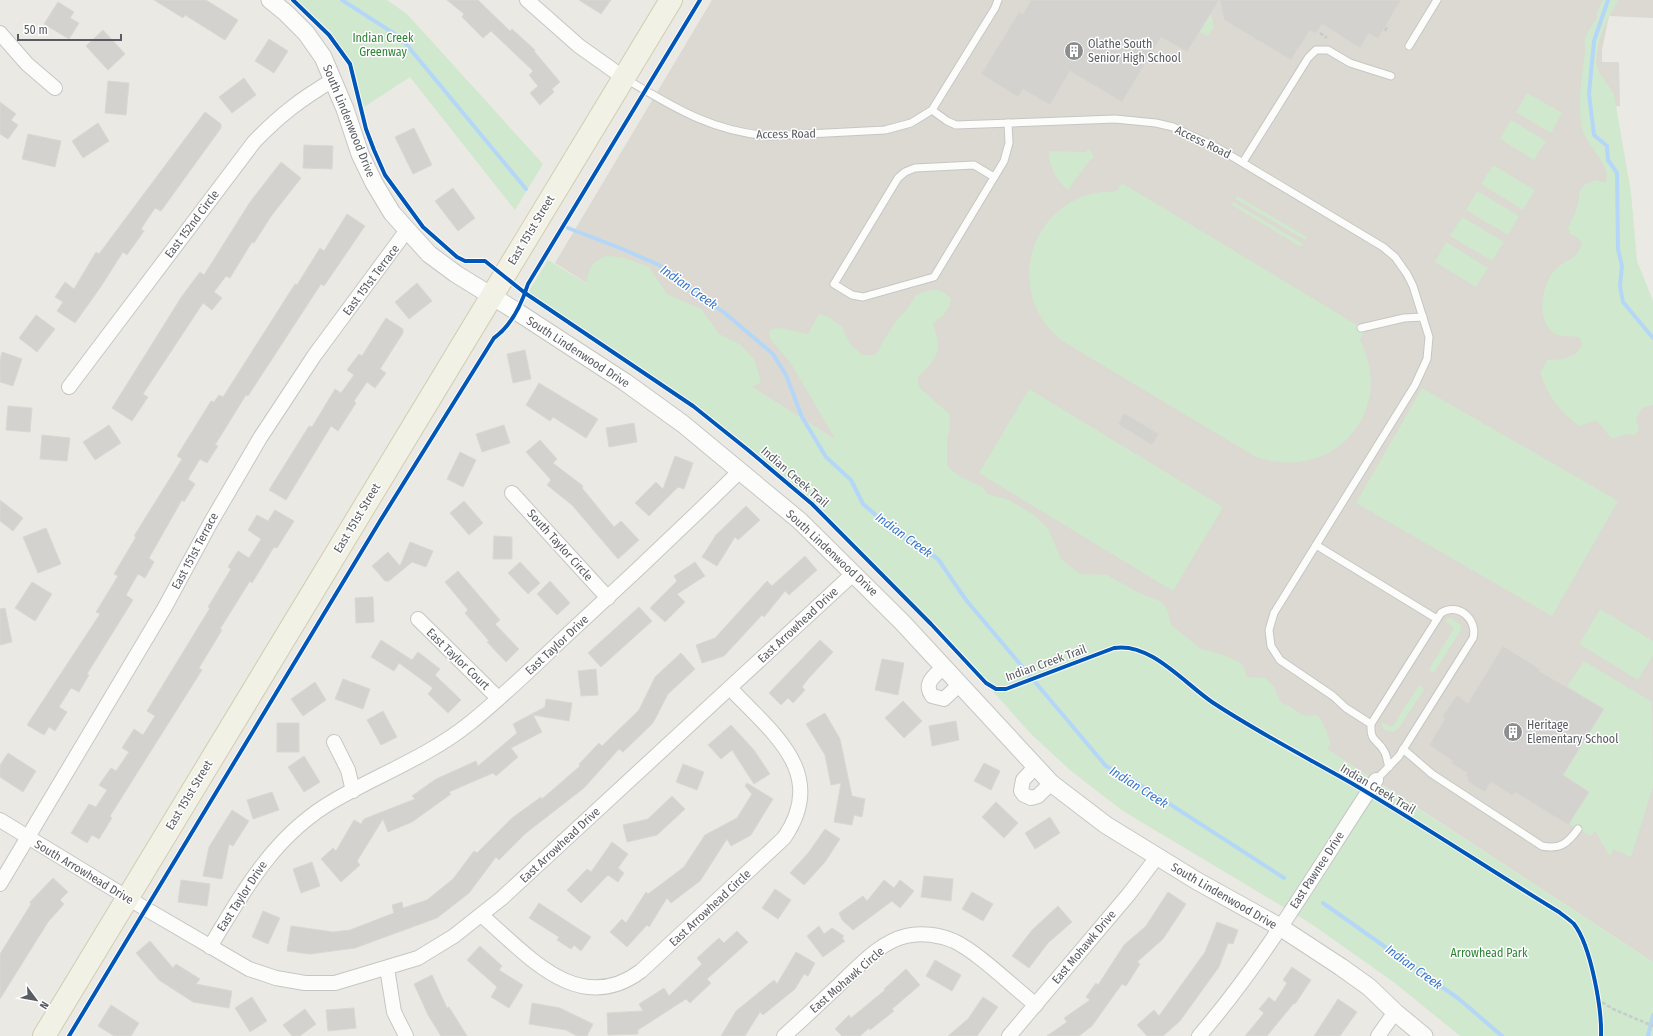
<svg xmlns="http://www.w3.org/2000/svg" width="1653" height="1036" font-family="'Fira Sans Condensed',sans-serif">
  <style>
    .education { fill: #dbd9d1 }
    .green { fill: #d0e8ce }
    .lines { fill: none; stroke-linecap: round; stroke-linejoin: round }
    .stream { stroke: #b5d7f7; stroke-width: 4 }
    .building { fill: #d3d2ce; stroke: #dad8d2 }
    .service-casing { stroke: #c6c7c5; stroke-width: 9 }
    .minor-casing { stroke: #c6c7c5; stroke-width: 16 }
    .tertiary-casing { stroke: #c6c7c5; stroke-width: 19 }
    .primary-casing { stroke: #d3ccaf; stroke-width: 24 }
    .path { stroke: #c6ccc9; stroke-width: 2.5; stroke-dasharray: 4 2; stroke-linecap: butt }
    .service { stroke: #fcfcfb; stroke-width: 7 }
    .minor { stroke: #fcfcfb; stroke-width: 14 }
    .tertiary { stroke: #fcfcfb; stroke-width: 17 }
    .primary { stroke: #f2f1e6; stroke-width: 22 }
    .cycleway-casing { stroke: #fff; stroke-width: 6 }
    .cycleway { stroke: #0057b8; stroke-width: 4 }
    .labels { text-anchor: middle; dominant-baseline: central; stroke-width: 3; stroke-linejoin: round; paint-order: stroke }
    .park-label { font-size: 12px; fill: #2e8437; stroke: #fff }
    .poi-label { font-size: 12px; fill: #595c62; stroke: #fff; text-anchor: start }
    .street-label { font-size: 12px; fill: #595c62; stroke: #fff }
    .water-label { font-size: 13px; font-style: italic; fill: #3977ca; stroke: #fff }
  </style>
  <rect width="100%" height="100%" fill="#eae9e3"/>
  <path class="education" d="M712,0h941v18l-44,-2 -7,34v12h17l1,44 -10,1 25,181 18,27v647l-267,-175 -831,-524z"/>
  <g class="green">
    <path d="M293,0h94l20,14 136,150 -28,46 -105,-133 -49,32c-3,-15 -5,-31 -11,-45 -11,-25 -37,-47 -57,-64z"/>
    <path d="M1603,0h15l-13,25 -7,19 -2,19 3,9 15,22 17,99 6,68 16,40v104l-11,3 -6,10 3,12 -5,5 -7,-1 -15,5 -16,-19 -17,6c-21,-17 -29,-27 -39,-53l7,-13 16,-1 14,-6 5,-9 -3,-7c-6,-1 -19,0 -24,-3 -20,-12 -14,-53 2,-66 12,-12 18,-5 25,-25l-5,-6 -7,-3 -2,-6c5,-14 12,-19 11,-36l5,-7 13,-5 5,2h4c6,-15 -20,-38 -24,-53 -5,-21 0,-55 3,-77 1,-4 -1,-8 0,-12 2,-8 6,-15 12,-21v-7z"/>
    <path d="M1211,13l3,14 -7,9 -7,-4z"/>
    <path d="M1527,93l35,20 -11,20 -35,-21z"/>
    <path d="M1511,120l35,21 -12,19 -34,-21z"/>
    <path d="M1090,149l4,9 -4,2 -22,30c-12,-10 -19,-22 -19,-39l36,1z"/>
    <path d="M1493,165l42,25 -12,20 -42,-26z"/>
    <path d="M1122,183l243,147 -5,10c37,73 -28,143 -104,117l-192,-115c-55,-41 -43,-124 23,-147 9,-3 20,-3 30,-4z"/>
    <path d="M1477,191l42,25 -11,19 -42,-25z"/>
    <path d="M1237,196l70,41 -2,3 -69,-41z"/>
    <path d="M1233,202l70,42 -2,3 -69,-42z"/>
    <path d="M1462,217l42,25 -12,19 -42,-25z"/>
    <path d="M1446,242l42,26 -12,19 -41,-25z"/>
    <path d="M606,256l16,1 27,10 18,27 34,15 18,25 22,11 14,16 6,22 -9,4 84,53 -46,-78 -19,-22 -2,-7 2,-4 10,-1 27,6 11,-20 10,3 13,10 8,17 12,11h13l20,-33 12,-13 9,-14c15,-6 24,-9 35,4l-2,7 -7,11 -5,2 -4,6c11,26 3,35 -16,53l3,10 29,26 1,13 -3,14v25l12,10 23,11 6,7 21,6 25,15 14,13 13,31 19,15 27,1 32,18 23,9 6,10 3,13 30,24 20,5 20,9 4,7 1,7 20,1 8,9 7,16c18,4 15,16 36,12 8,8 9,18 14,28l-4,6 326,213v74h-193l-65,-53 -85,-60 -187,-112 -52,-40 -40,-37 -42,-47 -120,-129 -64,-58 -127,-106 -151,-100 21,-34 38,23c4,-16 4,-20 20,-27z"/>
    <path d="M1422,388l196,113 -66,115 -196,-113z"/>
    <path d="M1029,389l194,118 -50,84 -194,-118z"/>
    <path d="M1600,609l53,32v14l-15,25 -59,-36z"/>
    <path d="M1450,618l10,6 1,6 -26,41 -3,2 -3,-4 25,-41 -8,-6 1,-3z"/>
    <path d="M1584,661l68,41 1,85 -22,70 -18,-8 -3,8 -15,-26 -4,5 -22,-12 20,-32 -26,-17 41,-66 -37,-23z"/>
    <path d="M1421,685l3,5 -25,38 -5,4 -10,-2 -2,-4v-4l10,5 26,-40z"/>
  </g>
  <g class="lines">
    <g class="stream">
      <path d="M342,0l59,38 125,151"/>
      <path d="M1608,0l-14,41 -5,53 5,41 13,11 1,14 9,13 1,76 4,17 -2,20 3,16 30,36"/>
      <path d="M568,228l52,20 39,17 67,49 47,40 13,21 16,42 24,40 25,23 12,24 29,25 46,30 28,41 140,166 28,15 150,97"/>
      <path d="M1323,903l136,96 43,37"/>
      <path d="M1648,1036l5,-21"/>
    </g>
  </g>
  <g class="building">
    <path d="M154,0h52l32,20 -13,20 -40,-25 -2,3z"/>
    <path d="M447,0h31l32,31 2,-2 23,21 -1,1 26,31 -8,7 2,3 -14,13 -10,-12 8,-7 -9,-11 4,-4 -42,-40 -8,7 -21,-21 2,-3z"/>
    <path d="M579,0h32l-10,14z"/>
    <path d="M1031,0h188l-32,52 -26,-15 -39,65 -52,-31 -20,34 -27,-16 -5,8 -37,-23 38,-62 4,2z"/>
    <path d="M1220,0h181l-23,39 -9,-6 -9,15 -38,-24 -6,10 -6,-4 -19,30 -67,-40z"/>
    <path d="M58,2l16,10 -4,6 9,5 -10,16 -25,-15z"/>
    <path d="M103,30l22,24 -17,16 -22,-24z"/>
    <path d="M269,39l19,12 -14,22 -19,-12z"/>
    <path d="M244,78l12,17 -24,18 -13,-16z"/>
    <path d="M108,81l21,2 -3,32 -21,-2z"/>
    <path d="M0,102l16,12 -5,6 7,5 -10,14 -8,-5z"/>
    <path d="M205,112l16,12v4l-60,83 -6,-3 -14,21 3,2 -17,24 -4,-3 -23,36 -25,35 -18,-12 6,-9 -8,-5 10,-15 9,7 22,-37 3,2z"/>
    <path d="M98,123l11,18 -26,17 -11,-17z"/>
    <path d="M414,128l18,37 -19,9 -18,-37z"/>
    <path d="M28,134l33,7 -6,26 -33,-8z"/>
    <path d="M304,145l29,1 -1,23 -29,-1z"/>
    <path d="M281,162l20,16 -29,37 -18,28 -2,-1 -22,36 -4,-2 -12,16 8,6 -10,12 -9,-7 -60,91 5,3 -16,24 -20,-13 70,-112 18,-24 4,3 46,-73z"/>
    <path d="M453,188l22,30 -17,13 -23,-30z"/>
    <path d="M347,214l18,12 -41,60 -3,-2 -73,112 -2,-1 -31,50 3,1 -11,17 -7,-4 -12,20 7,5 -11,18 -2,-2 -33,58 5,4 -9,16 -7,-4 -12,21 7,5 -46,74 2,1 -10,17 -8,-4 -12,19 8,5 -12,19 -6,-4 -5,8 -17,-10 73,-111 -4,-2 22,-36 -4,-2 22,-37 -2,-1 48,-77 -5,-3 34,-55 3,1 5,-7 4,2 72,-113 2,1 23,-37 4,3z"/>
    <path d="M417,283l15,18 -23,18 -14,-17z"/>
    <path d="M36,315l19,14 -18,23 -18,-14z"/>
    <path d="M386,318l17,11v4l-23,36 6,4 -11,15 -8,-6 -13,19 2,2 -18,28 -7,-5 -45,74 -17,-10 40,-64 3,1 23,-38 6,4 13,-18 -7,-5 12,-16 3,2z"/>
    <path d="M525,350l6,29 -18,4 -6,-29z"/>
    <path d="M2,352l20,7 -9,27 -13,-4v-22z"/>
    <path d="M539,383l59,36 -12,19 -33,-21 -3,4 -24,-16z"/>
    <path d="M8,406l24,2 -2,24 -24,-2z"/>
    <path d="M1124,413l35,21 -7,11 -34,-21z"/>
    <path d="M634,423l3,19 -28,5 -3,-19z"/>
    <path d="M109,425l12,18 -26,17 -12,-18z"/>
    <path d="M504,425l6,18 -28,9 -6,-18z"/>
    <path d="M42,435l28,3 -3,23 -27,-2z"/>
    <path d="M540,440l17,19 -4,4 30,23 -1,2 32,39 7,-6 18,19 -21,19 -46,-54 -25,-20 4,-5 -25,-28z"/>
    <path d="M460,452l16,8 -13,27 -16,-8z"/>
    <path d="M675,456l18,7 -9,26 -6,-2 -29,29 -14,-13 21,-21 7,7z"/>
    <path d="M0,500l23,18 -10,13 -13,-10z"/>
    <path d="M464,501l19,22 -14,12 -19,-22z"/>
    <path d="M746,506l14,14 -22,20 -3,-3 -18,29 -15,-9 14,-22z"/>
    <path d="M275,510l19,11 -17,27 -3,-1 -22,36 -2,-2 -30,48 2,1 -23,38 3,2 -92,146 2,2 -13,21 -7,-4 -5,8 -16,-10 18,-29 7,3 11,-17 -8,-5 12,-17 5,3 13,-19 -7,-4 12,-19 9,6 12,-19 -8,-5 63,-103 -2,-1 23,-38 -3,-2 10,-16 11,7 12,-19 -13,-9 9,-15 11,6z"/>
    <path d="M46,528l15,36 -23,9 -15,-36z"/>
    <path d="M494,536l18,1v22h-19z"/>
    <path d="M410,542l23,9 -7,16 -14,-5 -23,19h-4l-13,-15 16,-14 12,14z"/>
    <path d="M805,556l12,14 -28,25 -4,-4 -21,26 -2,-2 -38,41 -22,7 -6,-18 19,-7 52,-57 5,5z"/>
    <path d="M520,562l20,21 -12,11 -20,-21z"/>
    <path d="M695,562l10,14 -28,18 8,8 -20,20 -15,-14 27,-27 -3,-5z"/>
    <path d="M458,571l42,49 -5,4 24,25 -13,13 -19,-20 2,-1 -24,-28 3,-3 -23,-28z"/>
    <path d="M550,581l20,22 -13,12 -20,-21z"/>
    <path d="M32,582l20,12 -17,27 -20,-13z"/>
    <path d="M373,597l1,25 -18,1 -1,-25z"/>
    <path d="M639,607l13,14 -51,46 -13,-14z"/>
    <path d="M5,608l7,34 -12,3v-36z"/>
    <path d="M381,640l31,20 6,-8 22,17 -5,6 26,25 -13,13 -20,-19 5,-6 -34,-25 -5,8 -23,-14z"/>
    <path d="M820,640l13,12 -25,27 -6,8 3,3 -12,13 -5,-5 -7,7 -12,-12z"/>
    <path d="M1503,646l37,23 -1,2 65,38 -41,66 26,17 -21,33 -53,-33 -2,4 -22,-14 -6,10 -18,-11 2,-3 -4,-2 2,-3 -16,-10 2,-2 -24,-16 16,-26 -3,-2 15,-22 11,8z"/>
    <path d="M681,653l14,16 -27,25 -15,29 -30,29 -4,-3 -35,39 -58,45 -27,27 -3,-3 -27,36 -32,25 -82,30 -45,6 -23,-3 4,-25 42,6 17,-2 44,-17 -2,-8 10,-3 1,6 24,-8 26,-21 21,-28 3,2 35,-35 29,-21 1,2 38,-33 -1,-2 20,-21 3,3 37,-36 16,-33z"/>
    <path d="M882,659l22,4 -6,32 -23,-5z"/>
    <path d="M596,669l2,26 -17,1 -3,-25z"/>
    <path d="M343,679l27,10 -7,20 -28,-10z"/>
    <path d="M315,682l11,18 -23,16 -12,-17z"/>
    <path d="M546,699l26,4 -3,18 -36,-6 9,17 -31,16 7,9 -22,19 -3,-3 -44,19 2,2 -39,28 -24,10 -5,-13 -26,42 3,4 -19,17 -20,-23 12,-11 3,3 18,-31 7,4 3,-5 51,-20 -3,-3 24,-17 40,-18 2,5 39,-33 -4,-9 32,-17z"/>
    <path d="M903,701l19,20 -18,17 -19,-20z"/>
    <path d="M383,711l14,26 -16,8 -14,-25z"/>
    <path d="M825,713l15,26 12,57 13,3 -3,18 -8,-2 -2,10 -18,-3 7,-39 -10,2 -6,-30 -19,-31z"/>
    <path d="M956,721l3,19 -27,6 -3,-20z"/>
    <rect x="277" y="723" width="22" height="29"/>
    <path d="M731,725l23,25 16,24 -16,10 -22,-34 -11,9 -13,-14z"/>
    <path d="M8,753l28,18 -13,21 -23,-15v-12z"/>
    <path d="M304,756l16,26 -16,10 -16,-25z"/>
    <path d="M984,763l16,8 -9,19 -17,-9z"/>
    <path d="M683,764l21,8 -7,18 -21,-8z"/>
    <path d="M747,783l26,16 -22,36 -20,11 -4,-7 -27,42 -29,22 -4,-5 -18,29 -2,-2 -20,22 -17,-15 12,-13 4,4 20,-31 2,2 36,-27 21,-32 32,-17 15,-24 -7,-8z"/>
    <path d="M272,792l7,18 -26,9 -6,-19z"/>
    <path d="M672,796l13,13 -28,26 -30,7 -4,-17 25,-6z"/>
    <path d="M996,802l22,21 -14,15 -22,-21z"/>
    <path d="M232,810l17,11 -16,25 -4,-2 -7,35 -19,-3 6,-29z"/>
    <path d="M1050,817l10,16 -25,16 -10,-16z"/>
    <path d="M825,829l15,10 -15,23 -21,23 -14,-12 19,-21z"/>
    <path d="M612,842l16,12 -10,14 6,5 -6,9 -10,-7 -27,28 -14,-13 20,-21 4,3z"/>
    <path d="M312,862l8,24 -19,7 -8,-24z"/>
    <path d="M924,876l29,3 -2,22 -30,-4z"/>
    <path d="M53,878l15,14 -8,8 4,4 -16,18 -48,77v-45l31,-50 -1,-2z"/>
    <path d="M181,880l29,4 -3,22 -29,-4z"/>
    <path d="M884,880l10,8 6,-8 14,11 -14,17 -8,-7 -39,29 -11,-10 -3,-7 24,-17 4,5z"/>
    <path d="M775,889l16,11 -13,19 -16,-11z"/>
    <path d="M972,892l21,12 -10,17 -21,-12z"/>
    <path d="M1168,892l18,12 -23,35 -26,23 3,2 -14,22 -4,-2 -30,42 -13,10h-32l20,-14 -3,-4 26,-18 -4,-3 10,-14 2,2 26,-40 22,-19z"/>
    <path d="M539,903l52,34 -10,14 -7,-6 -3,4 -14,-9 2,-3 -30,-19z"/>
    <path d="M1058,906l14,16 -24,21 -19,25 -17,-12 20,-26z"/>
    <path d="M263,911l17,7 -12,26 -16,-7z"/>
    <path d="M1217,922l21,8 -5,14 -5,-1 -9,24 -39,54 -17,15h-16l-10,-11 17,-15 5,6 46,-64z"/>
    <path d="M819,926l5,8 8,-6 12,8 -2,2 3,3 -22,16 -16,-21z"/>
    <path d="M737,931l11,11 -41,37 4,4 -21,20 -4,-4 -48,31v4l-30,1 -1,-22 36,-2 -4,-7 25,-16 5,8 33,-32 -5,-6 22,-20 5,5z"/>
    <path d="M150,941l23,27 3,-4 24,15 -4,5 36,7 -3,17 -36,-6 -34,-22 -23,-27z"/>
    <path d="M480,946l22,20 -3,4 24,15 -14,23 -18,-11 6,-10 -30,-27z"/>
    <path d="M796,952l19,11 -7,13 -4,-2 -9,15 -32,26 -3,-3 -15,24h-24l15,-25 38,-31 3,4z"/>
    <path d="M935,960l26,15 -9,16 -26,-15z"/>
    <path d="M1292,967l19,13 -16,24 -1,-1 -27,33h-22l19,-23 -5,-4 10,-12 6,5 12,-19 -4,-3z"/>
    <path d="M906,969l14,16 -28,24 2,2 -24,19 -1,-2 -9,8h-18l-7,-7 14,-14 2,3 34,-28 -1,-1z"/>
    <path d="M432,975l15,33 2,-1 18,29h-26l-13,-21 -14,-31z"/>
    <path d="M252,997l15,24 -17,11 -15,-24z"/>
    <path d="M983,997l15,10 -21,29h-29l20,-17z"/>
    <path d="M1338,999l19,13 -17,24h-26z"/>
    <path d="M532,1003l28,5 33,16 -6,12h-10l-11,-6 -37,-6z"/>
    <path d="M111,1005l28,18 -8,13h-17l-16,-10z"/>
    <path d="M354,1008l2,20 -28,3 -2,-21z"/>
    <path d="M305,1009l11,15 -16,12h-8l-9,-11z"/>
  </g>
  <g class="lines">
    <g class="service-casing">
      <g id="service">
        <path d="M1409,46l28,-46"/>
        <path d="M626,79c49,29 85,52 143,57l116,-6 26,-7 21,-13 63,-102 3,-8"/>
        <path d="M932,110l15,11 9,4 159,-6 41,4 17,4 45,21 165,99 12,10 12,17 6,12 16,51 -2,22 -12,26 -141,228 -5,17 2,16 9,14 53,36 13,12 25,16"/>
        <path d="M1243,162l65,-104 8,-8h12l22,13 41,13"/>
        <path d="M994,177l-20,-12 -59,3 -10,4 -7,6 -64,106 18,11 11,2 71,-20 70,-116 5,-18 -1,-20"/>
        <path d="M1361,328l43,-10 19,-1"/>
        <path d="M1316,545l121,74"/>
        <path d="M1403,749l29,25 110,72c18,4 26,-3 36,-17"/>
        <path d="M1376,780l23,-24 74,-118c5,-19 -15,-36 -32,-25l-70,111c-1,19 6,14 13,27 3,4 3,11 5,16"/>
      </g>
    </g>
    <g class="minor-casing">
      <g id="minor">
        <path d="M527,0l52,46 45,32"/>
        <path d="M0,33l27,31 28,24"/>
        <path d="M69,387l185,-245c26,-27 47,-43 79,-62"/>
        <path d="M512,493l96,105"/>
        <path d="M418,619l80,79"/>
        <path d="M944,667c-10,9 -21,16 -12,29l12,3 15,-14"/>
        <path d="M334,742l14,28 5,21"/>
        <path d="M1036,766l-13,14 -2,11 3,4 7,3 7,-2 13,-13"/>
        <path d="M0,820l146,89 103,60 27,9 29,5h30l83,-25 36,-22 48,-38 352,-325"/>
        <path d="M0,884l165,-277 46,-85 49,-84 54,-82 93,-126"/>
        <path d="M481,915c46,39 97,103 160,56l143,-133c45,-65 -12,-105 -54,-150"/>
        <path d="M210,947c34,-57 65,-113 125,-147 45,-26 94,-44 135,-77 35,-28 67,-60 99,-90 58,-53 115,-107 171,-162"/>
        <path d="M387,968l7,44 12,24"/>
        <path d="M784,1036c19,-17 38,-35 56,-52 19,-18 40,-42 66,-48 15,-4 34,-1 48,5 25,12 59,46 82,64"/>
        <path d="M1009,1036l120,-142 28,-37"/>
        <path d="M1199,1036c68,-79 120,-170 177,-256"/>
        <path d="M1378,1036l17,-24"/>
      </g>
    </g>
    <g class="tertiary-casing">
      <path id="tertiary" d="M270,0l16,13 20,20 17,24 22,52 15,45 14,29 18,30 37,41 27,20 60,37 109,71 58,42 117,97 102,101 149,161 55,42 91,56 83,46 61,40 28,20 26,25 29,24"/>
    </g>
    <g class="primary-casing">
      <path id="primary" d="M44,1036l627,-1036"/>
    </g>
    <g class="path">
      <path d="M1385,31l2,-4"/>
      <path d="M1320,33l7,5"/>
      <path d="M1597,999l16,10 40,17"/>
    </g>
    <use href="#service" class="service"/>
    <use href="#minor" class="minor"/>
    <use href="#tertiary" class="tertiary"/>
    <use href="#primary" class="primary"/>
    <g class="cycleway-casing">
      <g id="cycleway">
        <path d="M293,0l36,35 21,29 16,65 8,21 11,25 38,52 34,30 8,4h20l40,32 168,113 55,44 64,54 119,120 55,59 10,6h10l108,-41c36,-6 69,34 98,54 45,30 94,55 141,82 70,41 137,86 206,128 5,4 11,8 15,12 17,22 28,85 27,112"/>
        <path d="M69,1036l311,-515 114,-183c17,-12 28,-35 34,-54l172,-284"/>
      </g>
    </g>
    <use href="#cycleway" class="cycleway"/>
  </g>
  <defs>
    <g id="building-disc" transform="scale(1)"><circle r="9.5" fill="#8c8d8f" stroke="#fff"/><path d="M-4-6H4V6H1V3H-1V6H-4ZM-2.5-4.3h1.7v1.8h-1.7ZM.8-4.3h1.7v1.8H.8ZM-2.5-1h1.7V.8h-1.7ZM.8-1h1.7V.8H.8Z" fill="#fff"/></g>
  </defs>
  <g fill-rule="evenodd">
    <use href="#building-disc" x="1074" y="51"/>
    <use href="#building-disc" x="1513" y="732"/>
  </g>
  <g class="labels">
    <g class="park-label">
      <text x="383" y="38">Indian Creek<tspan x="383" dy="14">Greenway</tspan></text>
      <text x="1489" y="953">Arrowhead Park</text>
    </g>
    <g class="poi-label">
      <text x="1088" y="44">Olathe South<tspan x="1088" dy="14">Senior High School</tspan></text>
      <text x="1527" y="725">Heritage<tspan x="1527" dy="14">Elementary School</tspan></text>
    </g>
    <g class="street-label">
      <text transform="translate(349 121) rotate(68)">South Lindenwood Drive</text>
      <text transform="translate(786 134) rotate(-1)">Access Road</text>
      <text transform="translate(1203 142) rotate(26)">Access Road</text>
      <text transform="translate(192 224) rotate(-53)">East 152nd Circle</text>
      <text transform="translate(531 230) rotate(-59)">East 151st Street</text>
      <text transform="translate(371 280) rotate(-53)">East 151st Terrace</text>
      <text transform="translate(578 352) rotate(33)">South Lindenwood Drive</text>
      <text transform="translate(795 477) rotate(41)">Indian Creek Trail</text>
      <text transform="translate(357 518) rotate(-59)">East 151st Street</text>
      <text transform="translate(560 545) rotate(48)">South Taylor Circle</text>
      <text transform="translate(195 551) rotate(-62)">East 151st Terrace</text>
      <text transform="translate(832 553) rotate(43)">South Lindenwood Drive</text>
      <text transform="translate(798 625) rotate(-43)">East Arrowhead Drive</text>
      <text transform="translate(557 645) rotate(-43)">East Taylor Drive</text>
      <text transform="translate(458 659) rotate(44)">East Taylor Court</text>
      <text transform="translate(1046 663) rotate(-20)">Indian Creek Trail</text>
      <text transform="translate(1378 789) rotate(31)">Indian Creek Trail</text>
      <text transform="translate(189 795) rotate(-59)">East 151st Street</text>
      <text transform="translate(560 845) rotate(-43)">East Arrowhead Drive</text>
      <text transform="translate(1317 870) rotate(-57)">East Pawnee Drive</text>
      <text transform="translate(84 872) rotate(31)">South Arrowhead Drive</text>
      <text transform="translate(242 896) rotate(-57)">East Taylor Drive</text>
      <text transform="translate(1224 896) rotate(30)">South Lindenwood Drive</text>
      <text transform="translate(710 908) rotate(-43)">East Arrowhead Circle</text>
      <text transform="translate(1084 947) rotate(-50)">East Mohawk Drive</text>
      <text transform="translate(847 980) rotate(-41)">East Mohawk Circle</text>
    </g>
    <g class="water-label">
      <text transform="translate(689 287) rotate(35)">Indian Creek</text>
      <text transform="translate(904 535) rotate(36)">Indian Creek</text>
      <text transform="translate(1139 787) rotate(32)">Indian Creek</text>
      <text transform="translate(1414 967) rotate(36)">Indian Creek</text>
    </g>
  </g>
  <g transform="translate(36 1000) rotate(122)" stroke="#ffffff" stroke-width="3" paint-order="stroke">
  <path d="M0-3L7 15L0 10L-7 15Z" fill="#595c62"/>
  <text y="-6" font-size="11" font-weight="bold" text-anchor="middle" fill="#595c62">N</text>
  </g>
  <path d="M18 34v6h103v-6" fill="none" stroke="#595c62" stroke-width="2"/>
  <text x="24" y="34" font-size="12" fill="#595c62" stroke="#ffffff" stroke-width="3" paint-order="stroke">50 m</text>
</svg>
